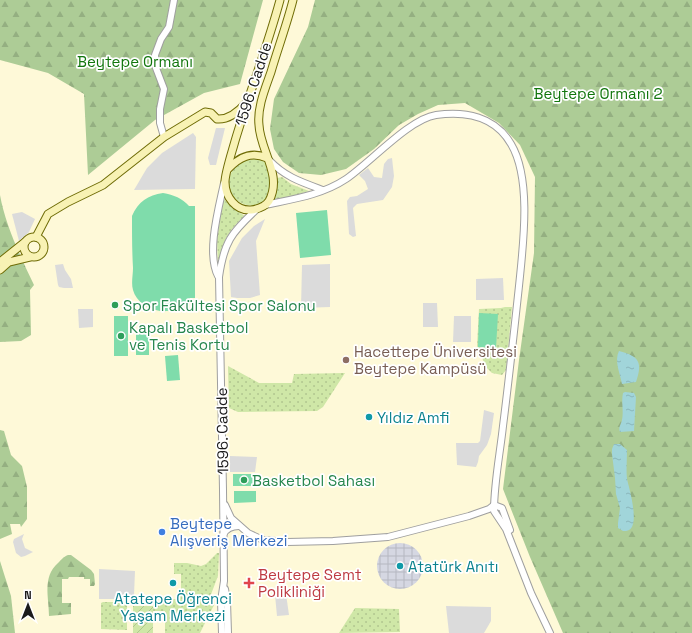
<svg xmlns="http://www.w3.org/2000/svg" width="692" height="633" font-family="'Space Grotesk',sans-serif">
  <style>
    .education { fill: #fef9d8 }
    .grass { fill: url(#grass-dots) }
    .forest { fill: url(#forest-firs) }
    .garden { fill: url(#garden-furrows) }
    .pitch { fill: #7fdcab }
    .parking { fill: #dbdbdb }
    .plaza { fill: url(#plaza-grid) }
    .water { fill: url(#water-ripples) }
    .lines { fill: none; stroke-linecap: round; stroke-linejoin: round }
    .tertiary-casing { stroke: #9f9f9f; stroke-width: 8 }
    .secondary-casing { stroke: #6f6c06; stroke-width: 9 }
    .tertiary { stroke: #fff; stroke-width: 6 }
    .secondary { stroke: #f8f2b4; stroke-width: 7 }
    .leisure-dot { fill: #2e9e5b; stroke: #fff; stroke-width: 1.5 }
    .education-dot { fill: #8d6e63; stroke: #fff; stroke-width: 1.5 }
    .culture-dot { fill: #0f9aa8; stroke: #fff; stroke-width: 1.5 }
    .shop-dot { fill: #3f7fe0; stroke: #fff; stroke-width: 1.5 }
    .health-dot { fill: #e0444e; stroke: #fff; stroke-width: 1.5 }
    .labels { text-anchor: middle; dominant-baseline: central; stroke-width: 3.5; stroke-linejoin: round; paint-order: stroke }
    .park-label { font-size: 15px; fill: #12760d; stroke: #fff }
    .street-label { font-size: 15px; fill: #1b1b1b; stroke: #fff }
    .leisure-label { font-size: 15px; fill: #27864d; stroke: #fff; text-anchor: start }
    .education-label { font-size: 15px; fill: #785e54; stroke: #fff; text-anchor: start }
    .culture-label { font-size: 15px; fill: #0d838f; stroke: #fff; text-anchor: start }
    .shop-label { font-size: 15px; fill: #366cbe; stroke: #fff; text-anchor: start }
    .health-label { font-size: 15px; fill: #be3a42; stroke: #fff; text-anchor: start }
  </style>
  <defs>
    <pattern id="grass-dots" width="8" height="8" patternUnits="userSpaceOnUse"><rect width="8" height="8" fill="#cfe7a7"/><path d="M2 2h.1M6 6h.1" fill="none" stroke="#b1c68f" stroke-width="1.8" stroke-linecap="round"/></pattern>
    <pattern id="forest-firs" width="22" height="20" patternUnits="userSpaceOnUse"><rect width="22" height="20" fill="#adcc96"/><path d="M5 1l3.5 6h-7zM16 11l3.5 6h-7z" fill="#94af81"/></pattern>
    <pattern id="garden-furrows" width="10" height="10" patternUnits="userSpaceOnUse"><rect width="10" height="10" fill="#cfe7a7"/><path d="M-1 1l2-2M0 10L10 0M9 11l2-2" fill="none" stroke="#b1c68f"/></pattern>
    <pattern id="plaza-grid" width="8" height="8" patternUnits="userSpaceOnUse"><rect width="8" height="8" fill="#d5d7e2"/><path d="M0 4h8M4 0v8" fill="none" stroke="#b6b8c1"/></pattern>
    <pattern id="water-ripples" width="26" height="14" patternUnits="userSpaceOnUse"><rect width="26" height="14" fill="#a1d5da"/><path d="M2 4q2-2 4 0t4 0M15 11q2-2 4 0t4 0" fill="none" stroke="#8ab6ba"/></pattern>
  </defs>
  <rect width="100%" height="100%" fill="#ede7e1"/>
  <path class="education" d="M0,0h397l181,67 114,566h-692z"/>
  <g class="grass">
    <path d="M253,157c3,1 9,1 11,4 10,8 7,29 2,38 -8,12 -26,6 -33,-2 -12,-16 2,-37 20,-40z"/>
    <path d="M282,177l9,7 18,7 -26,8 -10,1 2,-6 2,-16z"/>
    <path d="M223,198l11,11 11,7c-15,12 -24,27 -26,47l-1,-1 -1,-22z"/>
    <path d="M505,307h7l-6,63 -4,5 -10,-2 -6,-6 -9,-21 2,-37 22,-1z"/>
    <path d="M228,366l31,17h33l2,-9 51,-1 -22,34 -6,4 -79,1 -9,-4z"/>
    <path d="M217,553h2l-1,23 -8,21 -3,1v6l7,1 -14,28h-35v-22h-12v-9h20v-3h4v-3h4v-22h-7v-11h13l14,3 5,-2z"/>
    <path d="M103,602h23l1,2v26l-26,-1v-26z"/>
    <path d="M355,608l44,1 1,23 -61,1z"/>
  </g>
  <g class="forest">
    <path d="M0,0h263l-23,84 -36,9 -49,27 -67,55 -4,-81 -36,-21 -48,-13z"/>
    <path d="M315,0h377v633h-129l-33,-76 -27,-68 16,-129 15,-107 1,-76 -15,-32 -21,-22 -34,-20 -27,2 -20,9 -19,11 -25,24 -28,20 -25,6 -22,-2 -16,-11 -9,-13 -4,-20 4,-30 34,-72z"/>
    <path d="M0,195c5,29 21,63 34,90l-4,5 1,45 -10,6 -21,1z"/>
    <path d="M0,430l4,1 7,24 11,11 5,21v32l-6,8 -1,-3h-10l2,10 -12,5z"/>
    <path d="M68,555h3l20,15 3,4 1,10 -1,2h-4v-7h-6v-2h-15l-1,2h-6v24h9v11l-22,2c0,-19 -7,-39 9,-53 3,-3 5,-6 10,-8z"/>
    <path d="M0,561l11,35 4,37h-15z"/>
  </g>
  <rect class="garden" x="133" y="606" width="20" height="27"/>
  <g class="pitch">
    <path d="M163,193c11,2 19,5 26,13h6v92h-5c-7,9 -18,14 -30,13 -11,-2 -24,-9 -27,-21 -2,-7 0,-15 0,-22 -1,-17 -1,-35 -1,-52 6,-14 16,-21 31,-23z"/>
    <path d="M327,210l4,45 -31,3 -4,-45z"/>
    <path d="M479,313l19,1 -2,34 -18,-1z"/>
    <rect x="114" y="316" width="14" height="40"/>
    <rect x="136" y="331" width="13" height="24"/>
    <path d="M178,355l2,25 -13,1 -2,-25z"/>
    <rect x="233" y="474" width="22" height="12"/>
    <path d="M234,491h22v11l-22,1z"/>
  </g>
  <g class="parking">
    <path d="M216,128h9l-9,37h-6l-2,-7z"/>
    <path d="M193,133l3,4 -1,52 -61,1 13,-22 15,-15z"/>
    <path d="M392,158l2,18 -2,11 -9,13 -26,4 -4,4 3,28 -3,1 -4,-3 -2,-33 3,-4 7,-1 11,-7 -3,-8 -6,-6 9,-7 6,9 8,1 2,-14 4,-5z"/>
    <path d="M22,212l13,7 -6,13 -10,9 -7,-27z"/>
    <path d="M265,219l-9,22 4,54 -10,3h-13l-6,-1 -2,-36 13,-23 12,-12z"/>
    <path d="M63,264l2,6 6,9 2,9h-9l-5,-1 -1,-2 -3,-20z"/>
    <path d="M330,264v43l-29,1 1,-43z"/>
    <path d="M503,278l1,22h-28v-21z"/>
    <path d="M423,303h14l1,24h-15z"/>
    <path d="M78,309h15v18l-14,1z"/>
    <path d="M454,316h17v26h-18z"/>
    <path d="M484,410l10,3 -3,21 -4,11 -8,11 -1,6 -2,5 -19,-2 -1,-22h22l2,-2z"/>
    <path d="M230,456l27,1 -2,15h-25z"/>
    <path d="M24,534l-2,5 3,9 8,4 -8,4 -4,1 -5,-4 -3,-11 1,-3z"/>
    <path d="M99,569l36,2 -1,24 -2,4h-33z"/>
    <path d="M286,594l3,21 -12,1 -2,-21z"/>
    <path d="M446,606l45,1v14l-7,12h-35z"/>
  </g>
  <circle class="plaza" cx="400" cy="566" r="23"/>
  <g class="water">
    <path d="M619,351c20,5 24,11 17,31l-14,2c-2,-11 -8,-23 -3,-33z"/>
    <path d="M625,392l9,1 2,4 -2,34 -14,1c-2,-5 1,-7 2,-12 2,-9 -1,-18 1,-27z"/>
    <path d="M614,444h6l7,6c0,10 -1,20 0,29 2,9 13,45 2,51 -1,1 -5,1 -6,1l-5,-3v-5l2,-15 -4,-14 -1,-16 -3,-24v-5z"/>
  </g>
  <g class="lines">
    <g class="tertiary-casing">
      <g id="tertiary">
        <path d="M164,137l-4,-14v-14l4,-20 -8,-21 -1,-13 6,-16 8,-12 5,-27"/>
        <path d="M269,160c16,17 32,22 54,30"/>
        <path d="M265,205c28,-6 57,-10 81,-26 24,-16 63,-60 90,-64 29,-4 59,1 75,29 21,35 12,102 8,142 -5,46 -10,93 -16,140 -3,28 -9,57 -9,85l12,18 25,64 19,40"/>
        <path d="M218,276c-12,-23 1,-69 6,-93"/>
        <path d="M225,505l6,13 17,15 15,7 24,2 46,-1 55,-4 81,-21 20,-7 5,-4"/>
        <path d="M494,505l8,3 8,22"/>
        <path d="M223,535c3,-7 9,-9 16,-9"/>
        <path d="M225,589l2,12 1,32"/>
        <path d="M222,633l-1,-32 3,-20 -1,-91 -4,-213c5,-35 12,-44 38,-68"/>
      </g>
    </g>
    <g class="secondary-casing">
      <g id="secondary">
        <path d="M280,0c-13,48 -31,94 -45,141 -3,11 -10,32 -10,41 0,15 11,29 26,28 7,-1 14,-3 18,-9 14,-26 -9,-50 -10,-76 -2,-17 6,-36 12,-53 7,-24 16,-48 22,-72"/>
        <path d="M228,169c11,-12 23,-18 39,-11"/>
        <circle cx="34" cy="247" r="10"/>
        <path d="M36,237l12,-23 20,-12 35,-17 61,-48 41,-25 6,1 6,6c11,1 22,-8 29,-16"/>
        <path d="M0,262l25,-20"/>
        <path d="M0,270l9,-8 21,-5"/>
      </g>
    </g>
    <use href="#tertiary" class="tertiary"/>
    <use href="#secondary" class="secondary"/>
  </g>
  <g class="leisure-dot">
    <circle cx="115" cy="305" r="4"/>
    <circle cx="121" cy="336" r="4"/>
    <circle cx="244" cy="480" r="4"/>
  </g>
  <circle class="education-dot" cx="346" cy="360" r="4"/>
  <g class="culture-dot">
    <circle cx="369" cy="417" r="4"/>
    <circle cx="400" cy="566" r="4"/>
    <circle cx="173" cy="583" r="4"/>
  </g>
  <circle class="shop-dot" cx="162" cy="532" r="4"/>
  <path class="health-dot" d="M247 577h4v4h4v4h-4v4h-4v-4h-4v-4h4z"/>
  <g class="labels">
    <g class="park-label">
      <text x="135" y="61">Beytepe Ormanı</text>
      <text x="598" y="93">Beytepe Ormanı 2</text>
    </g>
    <g class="street-label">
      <text transform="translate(253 84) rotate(-72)">1596. Cadde</text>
      <text transform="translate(222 431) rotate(-91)">1596. Cadde</text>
    </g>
    <g class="leisure-label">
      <text x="123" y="305">Spor Fakültesi Spor Salonu</text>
      <text x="129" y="327">Kapalı Basketbol<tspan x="129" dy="17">ve Tenis Kortu</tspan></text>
      <text x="252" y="480">Basketbol Sahası</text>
    </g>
    <g class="education-label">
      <text x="354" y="351">Hacettepe Üniversitesi<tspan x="354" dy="17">Beytepe Kampüsü</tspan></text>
    </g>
    <g class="culture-label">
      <text x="377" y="417">Yıldız Amfi</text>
      <text x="408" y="566">Atatürk Anıtı</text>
      <text x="173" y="598" text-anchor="middle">Atatepe Öğrenci<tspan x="173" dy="17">Yaşam Merkezi</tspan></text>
    </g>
    <g class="shop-label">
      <text x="170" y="523">Beytepe<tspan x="170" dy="17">Alışveriş Merkezi</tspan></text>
    </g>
    <g class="health-label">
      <text x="258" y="574">Beytepe Semt<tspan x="258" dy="17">Polikliniği</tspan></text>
    </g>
  </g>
  <g transform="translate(28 605)" stroke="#ffffff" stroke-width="3" paint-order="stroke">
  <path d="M0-3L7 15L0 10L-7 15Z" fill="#1b1b1b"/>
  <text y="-6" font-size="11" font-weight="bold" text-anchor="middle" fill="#1b1b1b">N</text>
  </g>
</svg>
